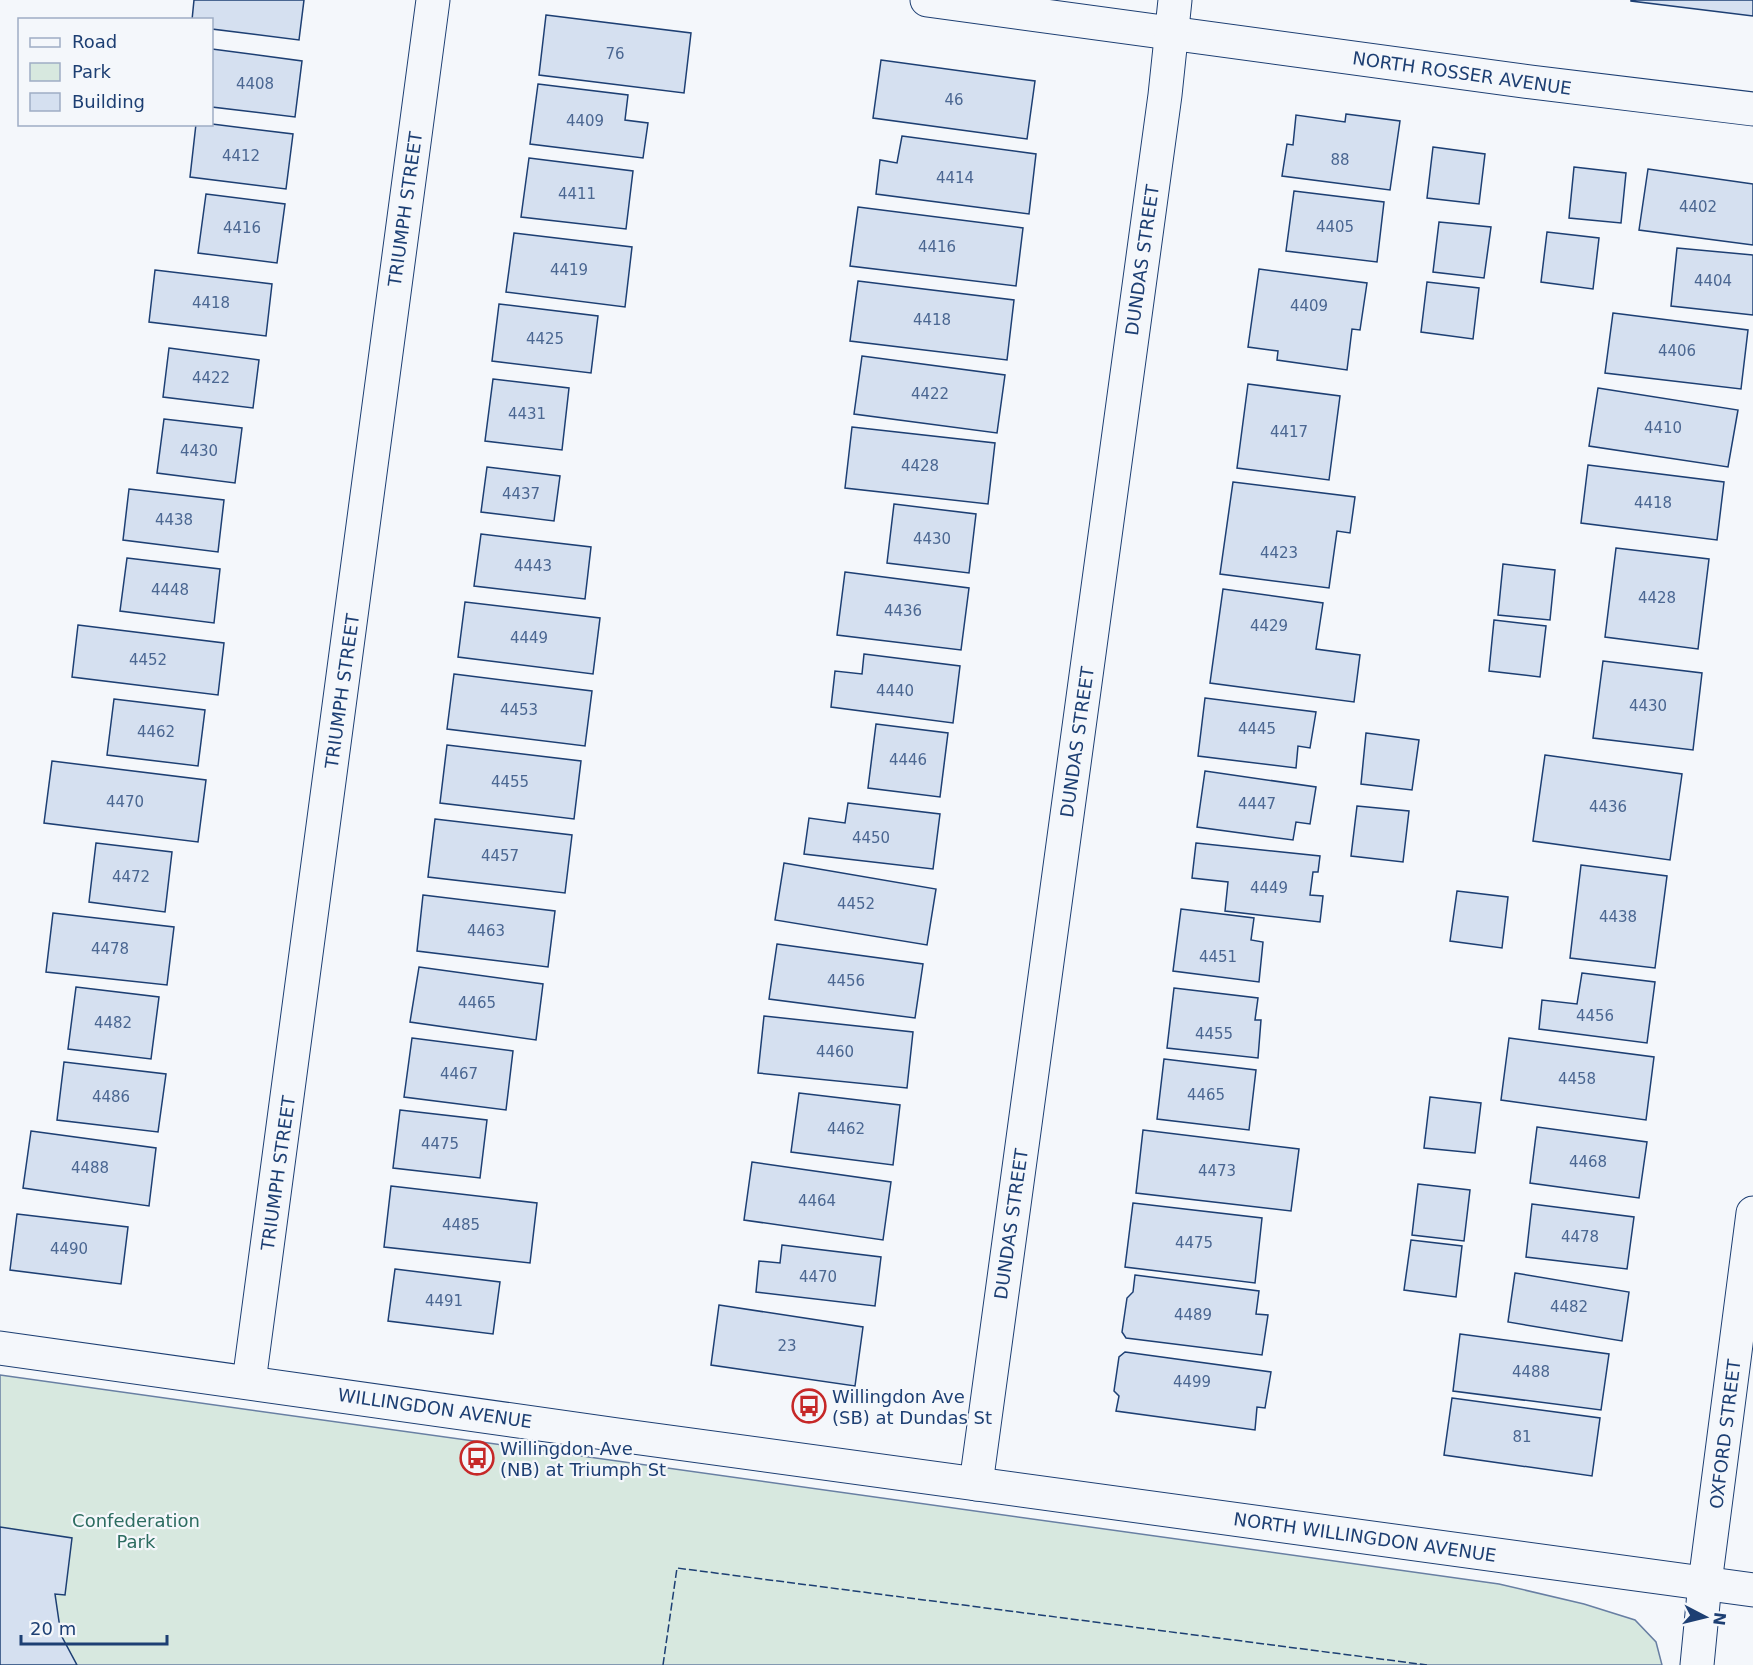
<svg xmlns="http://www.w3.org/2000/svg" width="1753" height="1665" font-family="'DejaVu Sans',sans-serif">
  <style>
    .green { fill: #d7e8df; stroke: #687fa3; stroke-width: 1.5 }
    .building { fill: #d5e0f0; stroke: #1d3f73; stroke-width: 1.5 }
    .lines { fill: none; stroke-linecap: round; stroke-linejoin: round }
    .street-casing { stroke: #1d3f73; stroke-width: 35 }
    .secondary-casing { stroke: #1d3f73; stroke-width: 35 }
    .street { stroke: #f4f7fb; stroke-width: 33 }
    .secondary { stroke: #f4f7fb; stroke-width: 33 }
    .fence { stroke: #1d3f73; stroke-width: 1.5; stroke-dasharray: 8 3; stroke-linecap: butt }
    .labels { text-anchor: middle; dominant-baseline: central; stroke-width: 4.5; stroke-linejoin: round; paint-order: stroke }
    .number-label { font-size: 15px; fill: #4b6792 }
    .street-label { font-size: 18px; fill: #1d3f73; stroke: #f4f7fb }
    .poi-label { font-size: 18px; fill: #1d3f73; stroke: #f4f7fb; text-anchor: start }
    .park-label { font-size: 18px; fill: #2c6c60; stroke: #f4f7fb }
  </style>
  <rect width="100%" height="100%" fill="#f4f7fb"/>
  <path class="green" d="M0,1375l1499,209 85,20 51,16 21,22 6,23h-1662z"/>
  <g class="building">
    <path d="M194,0h110l-5,40 -87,-11v-9h-20z"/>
    <path d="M1753,0v16l-122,-15v-1z"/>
    <path d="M546,15l145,18 -7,60 -145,-18z"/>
    <path d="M212,49l90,12 -7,56 -83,-10z"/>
    <path d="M881,60l154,21 -8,58 -154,-21z"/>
    <path d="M538,84l90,11 -3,25 23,3 -5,35 -113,-14z"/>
    <path d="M1346,114l54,7 -10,69 -108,-14 5,-32 6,1 3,-30 49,7z"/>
    <path d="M196,124h16l81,10 -7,55 -96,-12z"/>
    <path d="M902,136l134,18 -7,60 -153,-20 4,-34 17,3z"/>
    <path d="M1433,147l52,7 -6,50 -52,-6z"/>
    <path d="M529,158l104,13 -7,58 -105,-12z"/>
    <path d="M1574,167l52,6 -5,50 -52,-5z"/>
    <path d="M1648,169l105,15v61l-114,-15z"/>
    <path d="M1294,191l90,11 -7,60 -91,-11z"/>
    <path d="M206,194l79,10 -8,59 -79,-10z"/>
    <path d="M858,207l165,21 -7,58 -166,-20z"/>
    <path d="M1439,222l52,5 -7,51 -51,-6z"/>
    <path d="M1547,232l52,6 -6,51 -52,-7z"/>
    <path d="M514,233l118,14 -7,60 -119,-15z"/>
    <path d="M1677,248l76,7v60l-82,-9z"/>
    <path d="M1259,269l108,14 -7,47 -8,-1 -5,41 -70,-10 1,-9 -30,-4z"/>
    <path d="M155,270l117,14 -6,52 -117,-14z"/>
    <path d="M858,281l156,19 -7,60 -157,-19z"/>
    <path d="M1427,282l52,6 -6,51 -52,-7z"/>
    <path d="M499,304l99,12 -7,57 -99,-12z"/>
    <path d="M1613,313l135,17 -7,59 -136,-16z"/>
    <path d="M169,348l90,12 -6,48 -90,-11z"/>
    <path d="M862,356l143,19 -8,58 -143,-19z"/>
    <path d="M493,379l76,9 -7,62 -77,-9z"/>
    <path d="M1248,384l92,12 -11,84 -92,-12z"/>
    <path d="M1598,388l140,22 -10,57 -139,-21z"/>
    <path d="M164,419l78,9 -7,55 -78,-10z"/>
    <path d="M852,427l143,16 -7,61 -143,-16z"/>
    <path d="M1588,465l136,17 -7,58 -136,-17z"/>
    <path d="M487,467l73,9 -6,45 -73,-9z"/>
    <path d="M1233,482l122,15 -5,36 -13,-2 -8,57 -109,-14z"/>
    <path d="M129,489l95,11 -6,52 -95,-12z"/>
    <path d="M894,504l82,10 -7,59 -82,-10z"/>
    <path d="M481,534l110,13 -6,52 -111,-13z"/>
    <path d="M1616,548l93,11 -11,90 -93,-12z"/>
    <path d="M127,558l93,11 -6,54 -94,-12z"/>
    <path d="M1503,564l52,6 -5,50 -52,-5z"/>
    <path d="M845,572l124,16 -8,62 -124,-15z"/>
    <path d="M1223,589l100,14 -7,46 44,6 -6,47 -144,-19z"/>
    <path d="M465,602l135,16 -7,56 -135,-17z"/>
    <path d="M1494,620l52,6 -6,51 -51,-6z"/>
    <path d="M78,625l146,18 -6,52 -146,-18z"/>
    <path d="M864,654l96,12 -7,57 -122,-16 4,-36 27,3z"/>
    <path d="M1603,661l99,12 -9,77 -100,-12z"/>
    <path d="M454,674l138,17 -7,55 -138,-17z"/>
    <path d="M1205,698l111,14 -6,36 -12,-2 -2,22 -98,-12z"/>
    <path d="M114,699l91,11 -7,56 -91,-11z"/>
    <path d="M876,724l72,9 -8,64 -72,-9z"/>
    <path d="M1366,733l53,7 -7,50 -51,-6z"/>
    <path d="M447,745l134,16 -7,58 -134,-16z"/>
    <path d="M1545,755l137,19 -12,86 -137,-19z"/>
    <path d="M52,761l154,19 -8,62 -154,-19z"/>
    <path d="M1205,771l111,16 -6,37 -14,-2 -3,18 -96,-13z"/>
    <path d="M848,803l92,11 -7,55 -129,-15 5,-36 36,5z"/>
    <path d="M1357,806l52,5 -6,51 -52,-6z"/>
    <path d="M435,819l137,16 -7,58 -137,-16z"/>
    <path d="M96,843l76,9 -7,60 -76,-10z"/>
    <path d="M1196,843l124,13 -2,16h-5l-3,23 13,1 -3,26 -95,-11 3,-29 -36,-4z"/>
    <path d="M784,863l152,26 -9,56 -152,-25z"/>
    <path d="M1581,865l86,11 -12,92 -85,-10z"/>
    <path d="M1457,891l51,6 -6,51 -52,-7z"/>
    <path d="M423,895l132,16 -7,56 -131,-16z"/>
    <path d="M1181,909l73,9 -3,22 12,2 -4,40 -86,-11z"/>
    <path d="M53,913l121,14 -7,58 -121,-13z"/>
    <path d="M777,944l146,20 -8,54 -146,-19z"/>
    <path d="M419,967l124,17 -7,56 -126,-18z"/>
    <path d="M1582,973l73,9 -8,61 -108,-14 3,-29 35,4z"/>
    <path d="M76,987l83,10 -8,62 -83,-10z"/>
    <path d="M1174,988l84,10 -3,22h6l-3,38 -91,-10z"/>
    <path d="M764,1016l149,16 -6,56 -149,-15z"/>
    <path d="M412,1038l101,13 -7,59 -102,-13z"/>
    <path d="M1509,1038l145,19 -8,63 -145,-20z"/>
    <path d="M1164,1059l92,11 -7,60 -92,-11z"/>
    <path d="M64,1062l102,12 -8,58 -101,-12z"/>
    <path d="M799,1093l101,12 -7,60 -102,-13z"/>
    <path d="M1430,1097l51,6 -6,50 -51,-5z"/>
    <path d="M400,1110l87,10 -7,58 -87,-10z"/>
    <path d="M1537,1127l110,15 -8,56 -109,-15z"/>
    <path d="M1143,1130l156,19 -8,62 -155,-18z"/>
    <path d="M31,1131l125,17 -7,58 -126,-18z"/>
    <path d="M752,1162l139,20 -8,58 -139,-20z"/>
    <path d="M1418,1184l52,6 -6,51 -52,-6z"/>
    <path d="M391,1186l146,17 -7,60 -146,-16z"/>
    <path d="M1133,1203l129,15 -7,65 -130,-16z"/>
    <path d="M1532,1204l102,13 -7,52 -101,-12z"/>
    <path d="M17,1214l111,13 -7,57 -111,-14z"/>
    <path d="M1411,1240l51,6 -6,51 -52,-7z"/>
    <path d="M782,1245l99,12 -6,49 -119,-14 3,-31 21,2z"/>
    <path d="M395,1269l105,13 -7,52 -105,-13z"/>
    <path d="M1515,1273l114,19 -7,49 -114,-19z"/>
    <path d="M1135,1275l124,16 -3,23 12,1 -6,40 -136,-17 -4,-6 5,-34 6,-6z"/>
    <path d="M719,1305l144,22 -8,59 -144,-21z"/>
    <path d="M1460,1334l149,20 -8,56 -148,-19z"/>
    <path d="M1125,1352l146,20 -6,36 -8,-1 -2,23 -139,-19 3,-15 -5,-5 5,-34z"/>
    <path d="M1452,1398l148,20 -8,58 -148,-21z"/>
    <path d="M0,1527l72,11 -7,57 -10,-1 6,41 16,30h-77z"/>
  </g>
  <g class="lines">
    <g class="street-casing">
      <g id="street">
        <path d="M927,0l604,82 222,27"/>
        <path d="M249,1382l184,-1382"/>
        <path d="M976,1484l189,-1389 10,-95"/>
        <path d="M1697,1665l8,-82 48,-370"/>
      </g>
    </g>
    <g class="secondary-casing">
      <path id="secondary" d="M0,1348l618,87 1135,155"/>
    </g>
    <use href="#street" class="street"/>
    <use href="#secondary" class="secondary"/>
    <path class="fence" d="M663,1665l14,-97 750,97"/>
  </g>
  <defs>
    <g id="bus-ring" transform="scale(1.725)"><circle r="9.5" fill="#f4f7fb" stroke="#c62828" stroke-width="1.5"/><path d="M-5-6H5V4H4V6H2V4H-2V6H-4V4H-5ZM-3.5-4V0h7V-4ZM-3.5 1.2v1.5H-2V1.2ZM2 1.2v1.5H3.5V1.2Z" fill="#c62828"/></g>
  </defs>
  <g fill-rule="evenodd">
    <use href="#bus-ring" x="809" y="1406"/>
    <use href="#bus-ring" x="477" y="1458"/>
  </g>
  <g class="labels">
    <g class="number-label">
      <text x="615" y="54">76</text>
      <text x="255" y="84">4408</text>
      <text x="954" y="100">46</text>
      <text x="585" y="121">4409</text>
      <text x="241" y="156">4412</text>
      <text x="1340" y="160">88</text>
      <text x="955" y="178">4414</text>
      <text x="577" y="194">4411</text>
      <text x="1698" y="207">4402</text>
      <text x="1335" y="227">4405</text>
      <text x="242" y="228">4416</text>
      <text x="937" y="247">4416</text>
      <text x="569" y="270">4419</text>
      <text x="1713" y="281">4404</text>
      <text x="211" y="303">4418</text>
      <text x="1309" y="306">4409</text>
      <text x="932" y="320">4418</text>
      <text x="545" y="339">4425</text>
      <text x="1677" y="351">4406</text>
      <text x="211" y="378">4422</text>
      <text x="930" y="394">4422</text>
      <text x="527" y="414">4431</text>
      <text x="1663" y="428">4410</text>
      <text x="1289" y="432">4417</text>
      <text x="199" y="451">4430</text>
      <text x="920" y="466">4428</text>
      <text x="521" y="494">4437</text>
      <text x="1653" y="503">4418</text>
      <text x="174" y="520">4438</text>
      <text x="932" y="539">4430</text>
      <text x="1279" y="553">4423</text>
      <text x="533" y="566">4443</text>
      <text x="170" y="590">4448</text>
      <text x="1657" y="598">4428</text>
      <text x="903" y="611">4436</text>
      <text x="1269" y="626">4429</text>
      <text x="529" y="638">4449</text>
      <text x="148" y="660">4452</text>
      <text x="895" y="691">4440</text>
      <text x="1648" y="706">4430</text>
      <text x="519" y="710">4453</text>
      <text x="1257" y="729">4445</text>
      <text x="156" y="732">4462</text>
      <text x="908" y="760">4446</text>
      <text x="510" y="782">4455</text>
      <text x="125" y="802">4470</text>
      <text x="1257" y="804">4447</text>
      <text x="1608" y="807">4436</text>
      <text x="871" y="838">4450</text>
      <text x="500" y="856">4457</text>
      <text x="131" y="877">4472</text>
      <text x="1269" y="888">4449</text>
      <text x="856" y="904">4452</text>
      <text x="1618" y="917">4438</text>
      <text x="486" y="931">4463</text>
      <text x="110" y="949">4478</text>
      <text x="1218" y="957">4451</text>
      <text x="846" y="981">4456</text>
      <text x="477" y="1003">4465</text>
      <text x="1595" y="1016">4456</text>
      <text x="113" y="1023">4482</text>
      <text x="1214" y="1034">4455</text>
      <text x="835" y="1052">4460</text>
      <text x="459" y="1074">4467</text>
      <text x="1577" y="1079">4458</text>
      <text x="1206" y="1095">4465</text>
      <text x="111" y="1097">4486</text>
      <text x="846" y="1129">4462</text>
      <text x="440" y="1144">4475</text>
      <text x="1588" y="1162">4468</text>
      <text x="90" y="1168">4488</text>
      <text x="1217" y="1171">4473</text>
      <text x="817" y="1201">4464</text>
      <text x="461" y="1225">4485</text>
      <text x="1580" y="1237">4478</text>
      <text x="1194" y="1243">4475</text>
      <text x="69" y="1249">4490</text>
      <text x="818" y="1277">4470</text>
      <text x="444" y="1301">4491</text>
      <text x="1569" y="1307">4482</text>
      <text x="1193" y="1315">4489</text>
      <text x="787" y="1346">23</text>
      <text x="1531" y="1372">4488</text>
      <text x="1192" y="1382">4499</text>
      <text x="1522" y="1437">81</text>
    </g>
    <g class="street-label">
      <text transform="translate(1462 73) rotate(8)">NORTH ROSSER AVENUE</text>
      <text transform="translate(405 209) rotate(-82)">TRIUMPH STREET</text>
      <text transform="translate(1142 260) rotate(-82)">DUNDAS STREET</text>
      <text transform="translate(342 691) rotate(-82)">TRIUMPH STREET</text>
      <text transform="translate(1077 742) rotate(-82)">DUNDAS STREET</text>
      <text transform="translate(278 1173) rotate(-82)">TRIUMPH STREET</text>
      <text transform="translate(1011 1224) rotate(-82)">DUNDAS STREET</text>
      <text transform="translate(435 1408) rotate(8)">WILLINGDON AVENUE</text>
      <text transform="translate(1725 1434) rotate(-83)">OXFORD STREET</text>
      <text transform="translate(1365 1537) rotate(8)">NORTH WILLINGDON AVENUE</text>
    </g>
    <g class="poi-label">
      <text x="832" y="1396">Willingdon Ave<tspan x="832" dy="21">(SB) at Dundas St</tspan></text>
      <text x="500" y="1448">Willingdon Ave<tspan x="500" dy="21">(NB) at Triumph St</tspan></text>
    </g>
    <g class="park-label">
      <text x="136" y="1520">Confederation<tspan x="136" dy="21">Park</tspan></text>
    </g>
  </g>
  <rect x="18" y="18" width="195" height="108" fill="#f4f7fb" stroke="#9eadc5" stroke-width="1.5"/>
  <rect x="30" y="38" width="30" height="9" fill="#f4f7fb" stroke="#9eadc5" stroke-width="1.5"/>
  <text x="72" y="48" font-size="18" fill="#1d3f73">Road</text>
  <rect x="30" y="63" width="30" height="18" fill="#d7e8df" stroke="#9eadc5" stroke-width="1.5"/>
  <text x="72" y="78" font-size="18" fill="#1d3f73">Park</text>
  <rect x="30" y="93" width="30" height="18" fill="#d5e0f0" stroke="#9eadc5" stroke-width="1.5"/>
  <text x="72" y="108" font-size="18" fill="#1d3f73">Building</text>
  <g transform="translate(1705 1617) rotate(97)" stroke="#f4f7fb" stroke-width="4.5" paint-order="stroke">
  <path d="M0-4.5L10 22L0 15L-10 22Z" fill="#1d3f73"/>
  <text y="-9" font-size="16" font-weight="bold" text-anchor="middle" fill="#1d3f73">N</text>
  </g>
  <path d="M21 1635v9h146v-9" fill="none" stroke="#1d3f73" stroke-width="3"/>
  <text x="30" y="1635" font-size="18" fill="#1d3f73" stroke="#f4f7fb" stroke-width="4.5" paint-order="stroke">20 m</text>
</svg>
